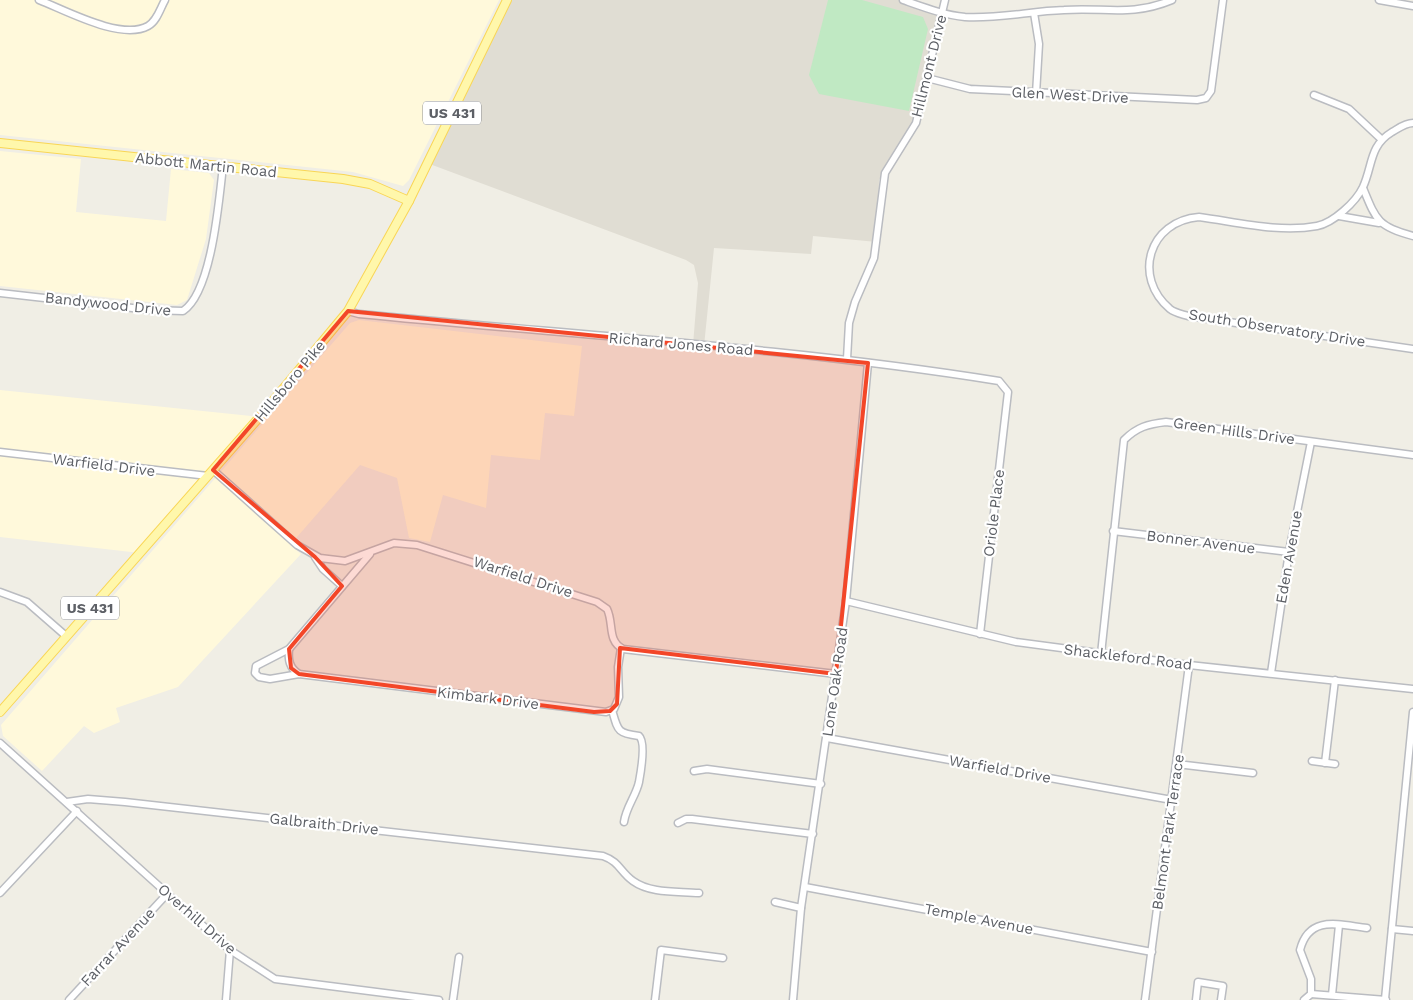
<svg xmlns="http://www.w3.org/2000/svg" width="1413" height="1000" font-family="'Work Sans',sans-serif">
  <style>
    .commercial { fill: #fff9db }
    .education { fill: #e0ddd3 }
    .green { fill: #c0e9c3 }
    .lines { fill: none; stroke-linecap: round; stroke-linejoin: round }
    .minor-casing { stroke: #babcc1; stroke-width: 9 }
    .major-casing { stroke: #f9d655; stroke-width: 10 }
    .minor { stroke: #fff; stroke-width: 6 }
    .major { stroke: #fff7ab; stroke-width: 8 }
    .marked { fill: #f34628; fill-opacity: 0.2; stroke: #f34628; stroke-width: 4; stroke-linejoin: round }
    .labels { text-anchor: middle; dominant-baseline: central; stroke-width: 4.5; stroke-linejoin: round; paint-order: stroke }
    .shield { fill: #fff; stroke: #8e9094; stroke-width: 1 }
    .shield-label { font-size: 14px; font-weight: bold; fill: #5d6066 }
    .street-label { font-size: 15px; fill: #5d6066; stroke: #fff }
  </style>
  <rect width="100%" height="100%" fill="#f0eee5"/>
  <g class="commercial">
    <path d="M0,0h499l-90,180 -6,6 -50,-14 -353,-37z"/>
    <path d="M0,151l81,8 -5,53 90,9 5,-52 38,4 5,7 -8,59 -19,61 -10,5 -177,-19z"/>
    <path d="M359,320l223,26 -8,70 -29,-3 -5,47 -49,-5 -5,53 -43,-13 -13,47 -21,-4 -12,-60 -37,-13 -70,80 11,9 -123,133 -62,21 4,14 -26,11 -10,-7 -42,45 -39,-35 -2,-11 349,-402z"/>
    <path d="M0,390l260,27 -120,136 -140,-16z"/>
  </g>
  <path class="education" d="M507,0h396l39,13 -22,98 -41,69 -2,62 -64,-6 -2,18 -97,-6 -10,98 -11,-1 5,-62 -4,-18 -8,-5 -259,-97z"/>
  <path class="green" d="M828,0h34l61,17 5,12 -19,82 -90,-17 -10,-19z"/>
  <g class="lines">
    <g class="minor-casing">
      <g id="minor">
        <path d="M39,0c26,10 82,41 109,26 9,-5 12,-17 17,-26"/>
        <path d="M903,0c20,7 41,15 62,17 33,2 66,-6 99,-7 41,-3 67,7 108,-10"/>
        <path d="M1379,0l34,6"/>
        <path d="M1034,13l5,31 -3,50"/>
        <path d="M927,78l43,11 227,11 9,-2 5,-7 12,-91"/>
        <path d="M1314,95l35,14 32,30"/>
        <path d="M1413,123c-8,0 -14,5 -21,9 -23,14 -19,33 -29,55 -7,15 -30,36 -46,39 -38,7 -80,-4 -118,-9 -50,4 -67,60 -29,92 5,4 12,5 18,7l225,33"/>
        <path d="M1363,188c13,32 15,39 50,48"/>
        <path d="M1339,216l40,7"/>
        <path d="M0,293l150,17 33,1c29,-19 36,-111 40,-145"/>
        <path d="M348,311l11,3c213,21 428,33 640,67l9,11 -28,242"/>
        <path d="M847,359l2,-36 6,-21 19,-44 11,-85 31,-50 29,-123"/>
        <path d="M0,452l208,24"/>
        <path d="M213,470l84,75 23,13 25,3 49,-18 23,2 180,57 10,7c7,14 0,32 16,40l213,25"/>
        <path d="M1113,531l176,21"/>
        <path d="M370,554l-81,95 -33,17 -1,7 4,4 11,2 29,-5 307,38 8,-3 5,-12 -1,-30 3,-19"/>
        <path d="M315,557l8,12 19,17"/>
        <path d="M0,592l27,10 39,34"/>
        <path d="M846,601l170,41 173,23 224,24"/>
        <path d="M289,649c-1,10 0,19 10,25"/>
        <path d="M1101,654l23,-214c13,-13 24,-16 42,-18l247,33"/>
        <path d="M1271,673l18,-121 22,-110"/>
        <path d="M612,710c6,21 5,23 27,26 7,6 2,35 0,46 -3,14 -13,25 -15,40"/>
        <path d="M827,738l345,62"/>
        <path d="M0,743l230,207 45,29 164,21"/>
        <path d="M1312,761l23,3"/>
        <path d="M1325,763l10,-83"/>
        <path d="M1177,764l76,9"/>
        <path d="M694,771l13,-2 114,15"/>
        <path d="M67,802l21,-3 37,3 478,54c17,6 17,16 30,25 18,13 45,10 66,12"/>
        <path d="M678,823l8,-4h6l121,15"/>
        <path d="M805,887l347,65"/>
        <path d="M0,893l77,-82"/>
        <path d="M775,902l26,6"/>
        <path d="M1392,929l21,2"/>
        <path d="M1311,994l75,6"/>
        <path d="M1332,995l7,-70"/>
        <path d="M1385,999l28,-287"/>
        <path d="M69,1000l98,-106"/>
        <path d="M226,1000l4,-50"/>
        <path d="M453,1000l6,-43"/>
        <path d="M655,1000l6,-50 62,8"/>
        <path d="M793,1000l8,-92 45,-307 22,-238"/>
        <path d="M1145,1000l44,-335"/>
        <path d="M1196,1000l2,-18 25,4 -2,14"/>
        <path d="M1304,1000l7,-6v-15l-11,-29c9,-36 40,-25 67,-22"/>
      </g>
    </g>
    <g class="major-casing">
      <g id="major">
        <path d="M0,143l343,36 27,5 39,17"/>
        <path d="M0,712l263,-299 85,-102 61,-110 98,-201"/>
      </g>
    </g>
    <use href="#minor" class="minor"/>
    <use href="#major" class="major"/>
  </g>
  <path class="marked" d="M348,311l520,52 -32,311 -216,-26 -3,56 -7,7 -16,1 -295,-38 -8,-6 -2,-19 53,-63 -27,-29 -102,-87z"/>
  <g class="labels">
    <g class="shield">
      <rect x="423" y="101.5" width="58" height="23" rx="4"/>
      <rect x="61" y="596.5" width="58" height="23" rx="4"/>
    </g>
    <g class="shield-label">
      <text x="452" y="113">US 431</text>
      <text x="90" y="608">US 431</text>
    </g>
    <g class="street-label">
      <text transform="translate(929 66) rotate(-76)">Hillmont Drive</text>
      <text transform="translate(1070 95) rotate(3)">Glen West Drive</text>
      <text transform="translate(206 165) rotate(6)">Abbott Martin Road</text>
      <text transform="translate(108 304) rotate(6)">Bandywood Drive</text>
      <text transform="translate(1277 328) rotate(9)">South Observatory Drive</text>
      <text transform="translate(681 344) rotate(5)">Richard Jones Road</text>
      <text transform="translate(290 381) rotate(-50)">Hillsboro Pike</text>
      <text transform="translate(1234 431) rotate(8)">Green Hills Drive</text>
      <text transform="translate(104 465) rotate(7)">Warfield Drive</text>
      <text transform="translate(994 513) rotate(-83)">Oriole Place</text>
      <text transform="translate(1201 542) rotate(7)">Bonner Avenue</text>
      <text transform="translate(1289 557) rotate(-80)">Eden Avenue</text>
      <text transform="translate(523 577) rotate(18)">Warfield Drive</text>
      <text transform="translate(1128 657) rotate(7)">Shackleford Road</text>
      <text transform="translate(835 682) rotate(-82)">Lone Oak Road</text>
      <text transform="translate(488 698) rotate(7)">Kimbark Drive</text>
      <text transform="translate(1000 769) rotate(10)">Warfield Drive</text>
      <text transform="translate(324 824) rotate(6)">Galbraith Drive</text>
      <text transform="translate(1168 832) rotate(-82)">Belmont Park Terrace</text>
      <text transform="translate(197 919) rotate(41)">Overhill Drive</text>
      <text transform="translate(979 919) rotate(11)">Temple Avenue</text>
      <text transform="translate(118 947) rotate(-47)">Farrar Avenue</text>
    </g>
  </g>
</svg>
